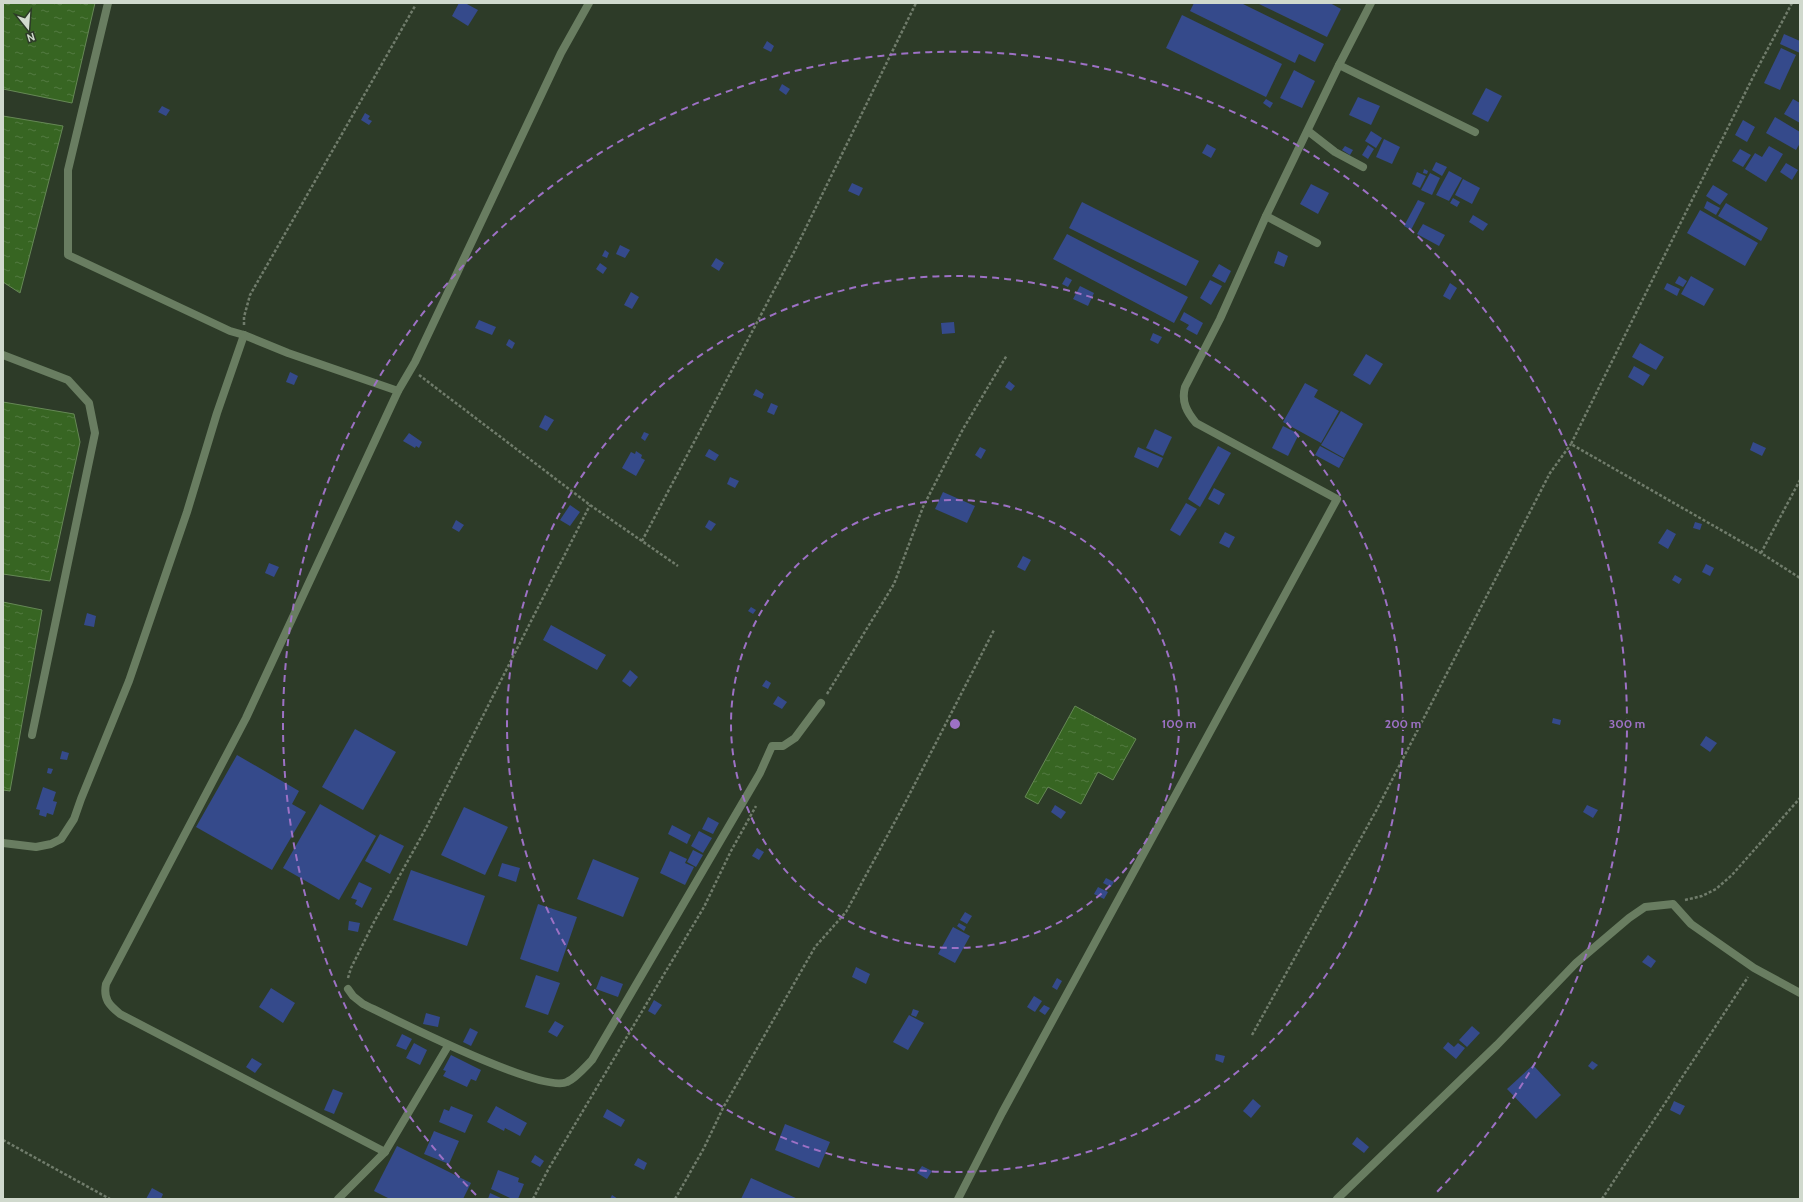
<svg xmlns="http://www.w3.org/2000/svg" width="1803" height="1202" font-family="Cabin,sans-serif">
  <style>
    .water { fill: url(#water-ripples); stroke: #658855 }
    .building { fill: #354a8b }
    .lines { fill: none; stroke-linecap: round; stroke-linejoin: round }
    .path { stroke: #707c6b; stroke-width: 2.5; stroke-dasharray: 3 2; stroke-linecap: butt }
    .lane { stroke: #697d61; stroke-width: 8 }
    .street { stroke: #697d61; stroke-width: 8 }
    .ring { fill: none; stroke: #9d71c5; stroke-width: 2; stroke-dasharray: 7 5 }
    .centre { fill: #9d71c5; stroke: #2d3b28; stroke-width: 2 }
    .ring-label { font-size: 12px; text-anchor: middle; font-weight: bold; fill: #9d71c5; stroke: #2d3b28; stroke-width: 4; stroke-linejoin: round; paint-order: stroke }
  </style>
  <defs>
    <pattern id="water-ripples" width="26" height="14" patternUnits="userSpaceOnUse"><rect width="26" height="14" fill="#376522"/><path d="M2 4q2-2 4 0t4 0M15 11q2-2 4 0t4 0" fill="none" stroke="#537a41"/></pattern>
  </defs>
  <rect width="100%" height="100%" fill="#2d3b28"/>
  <g class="water">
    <path d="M3,3h92l-23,100 -69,-14z"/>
    <path d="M3,116l60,10 -43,167 -17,-11z"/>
    <path d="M3,402l71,12 6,28 -30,139 -47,-7z"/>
    <path d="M3,602l39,8 -32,181 -7,-1z"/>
    <path d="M1075,706l61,33 -23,41 -15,-8 -17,32 -33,-17 -10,17 -13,-7z"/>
  </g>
  <g class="building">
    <path d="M459,3h6l13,7 -10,16 -16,-10z"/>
    <path d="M1194,3h47l83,41 -9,18 -16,-8 -4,9 -105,-52z"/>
    <path d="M1257,3h73l11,6 -14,28z"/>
    <path d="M1182,15l100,49 -16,33 -100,-49z"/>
    <path d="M1784,34l16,7v12l-20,-9z"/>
    <path d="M767,41l7,5 -3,6 -8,-4z"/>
    <path d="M1781,48l15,7 -16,35 -16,-7z"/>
    <path d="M1294,70l21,11 -13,27 -22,-10z"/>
    <path d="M782,84l8,5 -4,6 -7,-5z"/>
    <path d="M1486,88l16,8 -14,26 -16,-8z"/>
    <path d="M1358,97l22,9 -9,19 -22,-10z"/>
    <path d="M1266,99l7,4 -3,5 -7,-5z"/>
    <path d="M1793,99l7,4v20l-16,-9z"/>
    <path d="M162,106l8,4 -4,6 -8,-4z"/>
    <path d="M365,113l5,3 -2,3 4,2 -3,4 -8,-5z"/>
    <path d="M1775,117l25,15v11l-4,7 -30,-17z"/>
    <path d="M1743,120l12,7 -8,15 -12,-7z"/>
    <path d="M1371,131l11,7 -6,10 -11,-7z"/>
    <path d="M1384,139l16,8 -8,17 -16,-7z"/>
    <path d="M1207,144l9,5 -5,9 -9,-5z"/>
    <path d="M1368,145l6,4 -6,10 -6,-4z"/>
    <path d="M1345,146l8,4 -3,5 -8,-5z"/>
    <path d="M1769,146l14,8 -17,28 -21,-13 10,-16 7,4z"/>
    <path d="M1740,149l11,6 -8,12 -11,-6z"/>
    <path d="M1436,162l11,5 -5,9 -10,-6z"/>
    <path d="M1786,163l12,7 -6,10 -12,-8z"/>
    <path d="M1424,169l4,2 -1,3 -4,-1z"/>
    <path d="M1449,171l13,7 -13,23 -13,-6z"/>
    <path d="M1417,172l9,4 -6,12 -8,-4z"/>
    <path d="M1430,173l10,5 -8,17 -11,-5z"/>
    <path d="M1463,179l17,9 -8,16 -17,-9z"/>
    <path d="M852,183l11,5 -4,8 -11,-5z"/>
    <path d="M1311,184l18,9 -11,21 -18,-10z"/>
    <path d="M1713,185l15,9 -8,11 -14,-9z"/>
    <path d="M1453,198l7,4 -3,5 -7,-4z"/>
    <path d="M1418,200l7,3 -14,27 -7,-4z"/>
    <path d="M1707,201l13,7 -4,7 -12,-7z"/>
    <path d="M1082,202l117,59 -13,25 -117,-58z"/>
    <path d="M1726,203l42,25 -7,13 -43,-25z"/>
    <path d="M1700,210l58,33 -13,23 -58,-33z"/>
    <path d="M1473,215l15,9 -5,7 -14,-9z"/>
    <path d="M1423,224l22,11 -6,11 -22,-12z"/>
    <path d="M1067,234l121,63 -14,26 -121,-64z"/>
    <path d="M620,245l10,5 -5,8 -9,-4z"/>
    <path d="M605,250l4,3 -2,5 -5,-2z"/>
    <path d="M1278,251l10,5 -4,11 -10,-4z"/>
    <path d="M716,258l8,5 -5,8 -8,-5z"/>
    <path d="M600,263l7,5 -4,6 -7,-5z"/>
    <path d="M1219,264l12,7 -6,12 -13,-7z"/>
    <path d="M1679,276l8,5 -4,6 -8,-4z"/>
    <path d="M1691,276l23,13 -10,17 -23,-12z"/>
    <path d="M1066,277l6,3 -4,7 -6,-3z"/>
    <path d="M1210,280l12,6 -11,19 -11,-7z"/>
    <path d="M1450,283l7,5 -7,12 -7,-4z"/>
    <path d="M1667,283l13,6 -3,7 -13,-7z"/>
    <path d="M1080,286l14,7 -6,13 -15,-7z"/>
    <path d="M631,292l8,5 -7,12 -8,-4z"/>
    <path d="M1184,312l19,11 -6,12 -11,-6 3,-4 -9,-5z"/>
    <path d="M479,320l17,7 -4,8 -17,-7z"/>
    <path d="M954,322l1,11 -13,1 -1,-11z"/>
    <path d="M1153,333l9,4 -4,7 -8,-4z"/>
    <path d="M509,339l6,4 -3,6 -6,-4z"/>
    <path d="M1640,343l24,14 -8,13 -24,-13z"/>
    <path d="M1366,354l17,10 -13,21 -17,-10z"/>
    <path d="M1634,366l16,9 -7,11 -15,-9z"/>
    <path d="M290,372l8,4 -4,9 -8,-3z"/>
    <path d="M1009,381l6,5 -4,5 -6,-4z"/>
    <path d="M1305,383l13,7 -4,7 25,14 -18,32 -38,-21z"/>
    <path d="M756,389l8,5 -2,5 -9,-4z"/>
    <path d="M771,403l7,3 -4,9 -7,-3z"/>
    <path d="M1341,411l22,13 -19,34 -23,-13z"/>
    <path d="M545,415l9,5 -7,11 -8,-4z"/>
    <path d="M1283,426l16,8 -11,22 -16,-8z"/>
    <path d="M1155,429l17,8 -9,19 -17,-8z"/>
    <path d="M644,432l5,2 -4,7 -4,-3z"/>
    <path d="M409,433l13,9 -3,6 -3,-2 -1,2 -12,-7z"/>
    <path d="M1753,442l13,6 -4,8 -12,-6z"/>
    <path d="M1218,446l13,7 -31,54 -12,-8z"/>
    <path d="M1320,446l24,13 -5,9 -24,-13z"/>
    <path d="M980,447l6,3 -5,9 -6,-4z"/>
    <path d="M1138,447l25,11 -5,10 -24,-11z"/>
    <path d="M709,449l10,6 -4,6 -10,-5z"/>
    <path d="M636,451l6,4 -1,3 4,2 -9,16 -14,-8 9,-16 4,2z"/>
    <path d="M730,477l9,4 -4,7 -8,-4z"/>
    <path d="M1214,488l11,6 -6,11 -11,-6z"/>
    <path d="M943,492l32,14 -8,17 -32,-14z"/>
    <path d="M1186,503l11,6 -17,27 -10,-6z"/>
    <path d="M570,505l10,7 -10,14 -10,-6z"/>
    <path d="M456,520l8,5 -5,7 -7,-4z"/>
    <path d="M709,520l7,4 -5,7 -6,-4z"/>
    <path d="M1695,522l7,2 -2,6 -7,-2z"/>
    <path d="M1667,529l9,5 -8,15 -10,-6z"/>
    <path d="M1225,532l10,5 -6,11 -10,-5z"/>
    <path d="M1023,556l8,4 -6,11 -8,-4z"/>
    <path d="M269,563l10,4 -5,10 -9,-4z"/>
    <path d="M1706,564l8,4 -4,8 -8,-4z"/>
    <path d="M1675,575l7,4 -3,5 -7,-4z"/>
    <path d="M751,607l5,3 -3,4 -5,-3z"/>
    <path d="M87,613l9,3 -2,11 -10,-2z"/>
    <path d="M551,625l55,30 -9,15 -54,-30z"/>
    <path d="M630,670l8,7 -8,10 -8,-6z"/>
    <path d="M766,680l5,3 -3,6 -6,-3z"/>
    <path d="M778,696l9,6 -5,7 -9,-5z"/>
    <path d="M1553,718l8,2 -1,5 -8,-2z"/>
    <path d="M355,729l41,23 -33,58 -41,-23z"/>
    <path d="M1706,736l11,7 -7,9 -10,-7z"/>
    <path d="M62,751l7,2 -2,7 -7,-1z"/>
    <path d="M237,755l62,36 -7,13 14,8 -34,58 -76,-43z"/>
    <path d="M48,768l5,1 -2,5 -4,-1z"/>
    <path d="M43,787l13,5 -3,9 4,1 -4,13 -6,-2 -1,4 -7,-2 1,-5 -4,-1z"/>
    <path d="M320,804l56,32 -37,64 -56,-32z"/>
    <path d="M1055,805l11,7 -5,7 -10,-7z"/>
    <path d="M1587,805l11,5 -5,8 -10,-6z"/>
    <path d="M464,807l44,20 -23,48 -44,-20z"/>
    <path d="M708,817l11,6 -6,11 -11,-5z"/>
    <path d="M672,825l19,10 -4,9 -19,-10z"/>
    <path d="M699,831l13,7 -9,15 -12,-7z"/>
    <path d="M380,834l24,12 -14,28 -25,-13z"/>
    <path d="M757,848l7,4 -5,8 -7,-4z"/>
    <path d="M693,850l10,5 -7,12 -9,-5z"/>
    <path d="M670,851l17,8 -2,4 9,4 -9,18 -25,-12z"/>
    <path d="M593,859l46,19 -16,39 -46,-18z"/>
    <path d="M502,863l18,5 -4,14 -18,-6z"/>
    <path d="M411,870l74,26 -18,50 -74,-26z"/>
    <path d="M1106,878l8,4 -3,5 -8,-4z"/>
    <path d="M359,882l13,6 -10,20 -7,-4 2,-4 -6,-2z"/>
    <path d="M1098,887l10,5 -4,7 -10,-5z"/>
    <path d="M538,904l39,13 -19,55 -38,-13z"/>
    <path d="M965,912l7,4 -5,8 -7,-4z"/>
    <path d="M349,921l11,2 -2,9 -10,-2z"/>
    <path d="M959,923l7,4 -2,4 -7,-5z"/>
    <path d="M953,927l17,9 -15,27 -17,-9z"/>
    <path d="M1648,955l8,6 -5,7 -9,-6z"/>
    <path d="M856,967l14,7 -4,10 -14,-7z"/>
    <path d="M536,975l24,8 -12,32 -23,-8z"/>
    <path d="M601,976l22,8 -5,13 -22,-8z"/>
    <path d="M1057,978l5,3 -5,9 -5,-3z"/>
    <path d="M271,988l24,15 -12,20 -24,-16z"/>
    <path d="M1034,996l8,5 -7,11 -8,-5z"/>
    <path d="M654,1000l8,5 -7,10 -7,-4z"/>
    <path d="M1044,1005l6,3 -5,7 -6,-4z"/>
    <path d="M913,1009l6,2 -3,6 -5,-2z"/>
    <path d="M426,1013l14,4 -2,10 -15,-3z"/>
    <path d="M909,1015l15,8 -16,27 -15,-8z"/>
    <path d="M555,1021l9,5 -7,11 -9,-5z"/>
    <path d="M1472,1026l8,7 -13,14 -8,-7z"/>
    <path d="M470,1028l8,4 -7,14 -8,-4z"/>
    <path d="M402,1034l10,5 -6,11 -10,-4z"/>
    <path d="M1448,1042l6,5 4,-4 7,5 -9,11 -13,-11z"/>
    <path d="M414,1043l13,7 -7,15 -14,-7z"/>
    <path d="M1216,1054l9,2 -2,7 -8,-3z"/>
    <path d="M451,1055l30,15 -5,11 -5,-2 -4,8 -24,-11 3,-5 -3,-1z"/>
    <path d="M252,1058l10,6 -7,9 -9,-6z"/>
    <path d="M1592,1061l6,4 -5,5 -5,-4z"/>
    <path d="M1533,1065l28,30 -25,24 -29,-30z"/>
    <path d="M333,1089l10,4 -9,21 -10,-4z"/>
    <path d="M1253,1099l8,7 -10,12 -8,-7z"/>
    <path d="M1674,1101l11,5 -5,9 -10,-5z"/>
    <path d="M451,1106l22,9 -8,18 -26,-11 5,-13 5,2z"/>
    <path d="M496,1106l31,17 -7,13 -15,-8 -1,3 -17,-9z"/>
    <path d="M607,1109l18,11 -4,7 -18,-10z"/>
    <path d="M785,1124l45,18 -11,26 -44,-18z"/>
    <path d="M434,1131l25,10 -10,23 -25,-10z"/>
    <path d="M1357,1137l12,10 -5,6 -12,-9z"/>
    <path d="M397,1146l74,37 -8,16h-73l-16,-8z"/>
    <path d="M535,1155l9,6 -4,6 -9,-5z"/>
    <path d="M638,1158l9,5 -3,7 -10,-5z"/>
    <path d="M922,1166l10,5 -5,8 -10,-6z"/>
    <path d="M498,1170l21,8 -1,4 6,2 -6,15h-6l-21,-10z"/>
    <path d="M751,1178l47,21h-57z"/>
    <path d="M152,1188l11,6 -2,5h-15z"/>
    <path d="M490,1193l13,6h-15z"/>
    <path d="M612,1195l6,4h-8z"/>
  </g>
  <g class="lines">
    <g class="path">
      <path d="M1792,3l-37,70 -184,371 190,109 39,25"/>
      <path d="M244,325v-8l6,-22 165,-289"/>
      <path d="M419,375l171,130 88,61"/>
      <path d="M642,541l152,-289 122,-249"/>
      <path d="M1761,553l39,-73"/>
      <path d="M827,694l67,-110 29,-77 40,-78 44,-74"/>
      <path d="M1685,900l17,-4 14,-7 16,-14 68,-77"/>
      <path d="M348,978l3,-10 23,-46 52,-94 164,-323"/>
      <path d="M1252,1035l125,-226 173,-336 21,-29"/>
      <path d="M3,1140l107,59"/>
      <path d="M533,1199l16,-31 155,-261 27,-56 25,-45"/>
      <path d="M675,1199l29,-51 19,-40 92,-161 31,-35 59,-109 89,-173"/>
      <path d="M1602,1199l146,-222"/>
    </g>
    <g class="lane">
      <path d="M1339,65l136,67"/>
      <path d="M1308,131l27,21 28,15"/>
      <path d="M1266,216l51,27"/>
      <path d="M3,355l65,25 21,23 6,30 -63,302"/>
      <path d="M3,843l33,4 15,-3 10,-5 13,-20 7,-20 48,-118 58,-169 30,-99 27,-78 -14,-4 -162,-76v-85l40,-167"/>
    </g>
    <g class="street">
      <path d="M244,335l44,18 110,38"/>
      <path d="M348,989l5,7 10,8c31,15 179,90 204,78 9,-4 18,-15 25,-22l168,-287 12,-27h11l12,-8 26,-35"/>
      <path d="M385,1152l-265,-138c-11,-9 -17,-15 -14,-30l140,-266 152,-327 17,-29 146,-309 28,-50"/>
      <path d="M338,1199l47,-47 63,-106"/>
      <path d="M958,1199l44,-86 335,-614 -141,-76c-9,-11 -15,-21 -11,-36l35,-68 46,-103 73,-151 32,-62"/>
      <path d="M1337,1199l160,-154 79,-82 53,-45 16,-11 28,-3 18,20 63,44 46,25"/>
    </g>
  </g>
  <g class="ring">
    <circle cx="955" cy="724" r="224"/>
    <circle cx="955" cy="724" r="448"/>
    <path d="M476 1195A672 672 0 1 1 1434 1195"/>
  </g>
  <circle cx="955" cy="724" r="6" class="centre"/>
  <g class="ring-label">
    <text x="1179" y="728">100 m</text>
    <text x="1403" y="728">200 m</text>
    <text x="1627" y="728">300 m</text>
  </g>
  <rect width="1803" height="1202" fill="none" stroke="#d0d9cd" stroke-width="8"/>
  <g transform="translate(28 28) rotate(163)" stroke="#2d3b28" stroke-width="3" paint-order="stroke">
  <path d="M0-3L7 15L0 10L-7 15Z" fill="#d0d9cd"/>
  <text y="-6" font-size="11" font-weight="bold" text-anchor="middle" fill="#d0d9cd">N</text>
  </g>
</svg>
